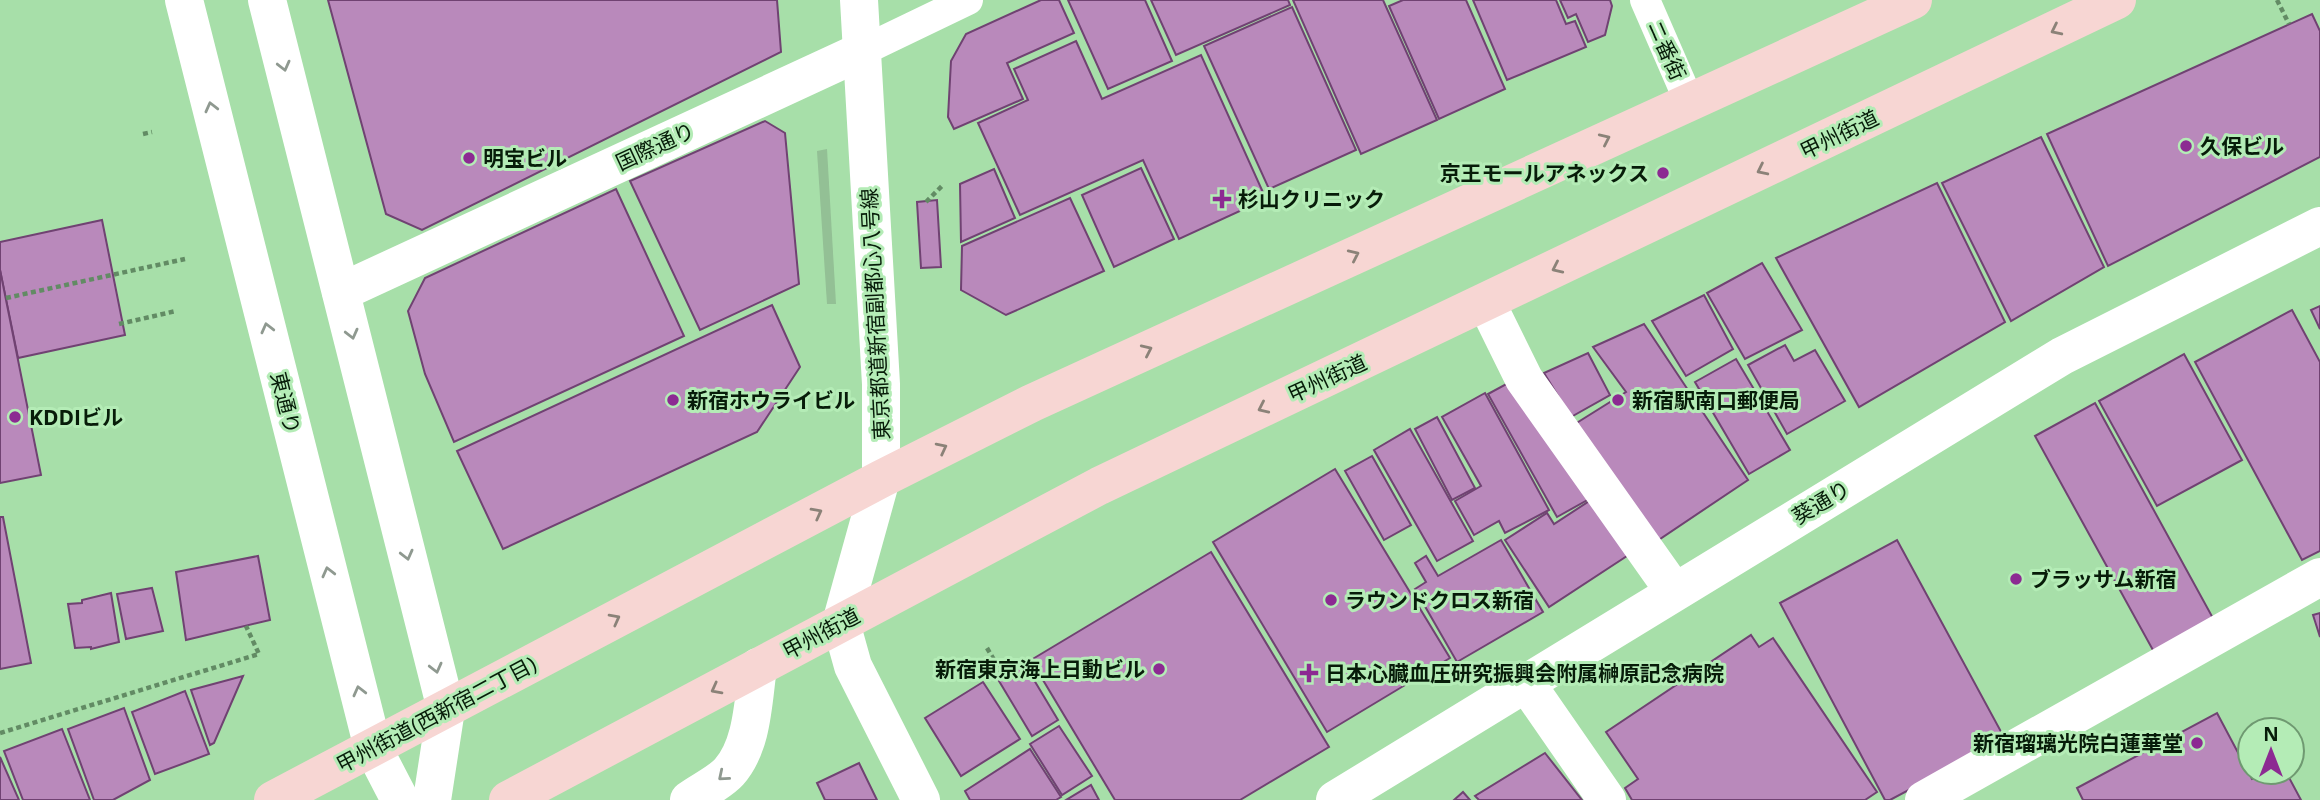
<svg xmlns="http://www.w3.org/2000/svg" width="2320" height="800" font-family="'Open Sans','Noto Sans JP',sans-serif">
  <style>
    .green { fill: #93c095 }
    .building { fill: #b989bb; stroke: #704272; stroke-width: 2 }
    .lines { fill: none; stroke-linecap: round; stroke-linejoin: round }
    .path { stroke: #628b64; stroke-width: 4.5; stroke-dasharray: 5 3.5; stroke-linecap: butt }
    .pedestrian { stroke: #fff; stroke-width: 30 }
    .minor { stroke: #fff; stroke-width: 38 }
    .tertiary { stroke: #fff; stroke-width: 38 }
    .secondary { stroke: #fff; stroke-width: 38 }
    .trunk { stroke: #f7d6d3; stroke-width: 38 }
    .oneway { stroke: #8b8278 }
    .oneway2 { stroke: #8f9990 }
    .poi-dot { fill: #8c2a92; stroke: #b4ecb6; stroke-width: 2.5 }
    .labels { text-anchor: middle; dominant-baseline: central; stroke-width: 6; stroke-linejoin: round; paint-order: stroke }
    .street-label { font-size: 21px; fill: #071c09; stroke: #b4ecb6 }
    .poi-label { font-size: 21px; font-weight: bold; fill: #071c09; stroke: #b4ecb6; text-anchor: start }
  </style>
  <rect width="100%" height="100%" fill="#a7dfa9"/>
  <path class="green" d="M827,149l9,155h-9l-10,-153z"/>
  <g class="building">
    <path d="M328,0h449l4,52 -359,178 -36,-16z"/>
    <path d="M1041,0h18l15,33 -67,30 16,36 -69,30 -6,-12 3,-56 15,-27z"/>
    <path d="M1068,0h77l27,61 -64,28z"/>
    <path d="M1151,0h137l2,5 -114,50z"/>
    <path d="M1293,0h90l54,120 -76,34z"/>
    <path d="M1403,0h63l39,89 -66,30 -50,-113z"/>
    <path d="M1473,0h83l10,24 9,-3 11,26 -79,33z"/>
    <path d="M1560,0h50l2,6 -7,29 -17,7 -12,-28 -8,4z"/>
    <path d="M1292,7l64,143 -87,39 -65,-143z"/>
    <path d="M2312,14l8,17v126l-212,109 -61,-132z"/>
    <path d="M1076,41l26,58 99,-44 65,144 -87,40 -36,-79 -123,55 -42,-92 50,-23 -14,-31z"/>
    <path d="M765,121l20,12 14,151 -99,46 -70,-149z"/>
    <path d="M2041,137l63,130 -93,54 -69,-138z"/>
    <path d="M1141,168l33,71 -60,28 -32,-72z"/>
    <path d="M994,169l21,49 -54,24 -1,-58z"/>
    <path d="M1937,183l68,139 -146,85 -83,-149z"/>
    <path d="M616,189l68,147 -230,106 -29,-68 -17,-63 17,-33z"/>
    <path d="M1070,198l34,73 -98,44 -45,-25 1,-44z"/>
    <path d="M937,200l4,67 -20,1 -4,-66z"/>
    <path d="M102,220l23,115 -107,23 -18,-88v-28z"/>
    <path d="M1762,263l40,67 -57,29 -38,-66z"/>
    <path d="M0,270l41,205 -41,8z"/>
    <path d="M1704,295l29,54 -47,27 -34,-55z"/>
    <path d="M772,305l28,62 -43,65 -254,117 -46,-98z"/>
    <path d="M2320,306v23l-9,-19z"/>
    <path d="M2292,310l28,52v189l-18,9 -107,-198z"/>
    <path d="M1644,324l104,156 -94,63 -79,-119 51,-32 -33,-45z"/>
    <path d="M1785,345l9,16 21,-11 30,51 -58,33 -39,-69z"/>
    <path d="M1588,353l22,42 -39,22 -27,-44z"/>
    <path d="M2184,354l58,106 -85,46 -58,-105z"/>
    <path d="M1736,359l54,91 -41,24 -54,-92z"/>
    <path d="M1510,382l81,116 -34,19 -69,-123z"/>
    <path d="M1485,393l64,117 -44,23 -6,-12 -25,14 -19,-34 26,-15 -39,-69z"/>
    <path d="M2095,403l119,217 -60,32 -119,-216z"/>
    <path d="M1437,417l38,71 -23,12 -37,-71z"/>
    <path d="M1410,429l63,112 -36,20 -63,-111z"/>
    <path d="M1372,456l39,69 -27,15 -39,-69z"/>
    <path d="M1335,469l115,189 -123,74 -114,-190z"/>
    <path d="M1594,498l36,56 -81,53 -44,-67 42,-27 7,11z"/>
    <path d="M0,517h3l28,146 -31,6z"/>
    <path d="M1501,540l42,72 -86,50 -42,-73 11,-7 -11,-19 11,-7 12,20z"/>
    <path d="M1897,540l108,199 -115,61h-5l-105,-197z"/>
    <path d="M1211,552l118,195 -89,53h-125l-84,-140z"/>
    <path d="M258,556l12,64 -84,20 -10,-68z"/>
    <path d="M152,588l11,43 -37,8 -9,-45z"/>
    <path d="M111,593l8,49 -28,7v-2l-16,1 -7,-44 14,-1v-3z"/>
    <path d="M2320,613v24l-7,-22z"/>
    <path d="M1751,635l8,12 14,-9 104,154 -12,8h-233l-7,-12 13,-9 -32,-47z"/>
    <path d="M1022,660l36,60 -26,16 -36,-60z"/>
    <path d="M243,676l-29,67 -4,2 -19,-55z"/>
    <path d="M983,682l37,57 -59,37 -36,-58z"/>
    <path d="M185,691l24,63 -54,20 -23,-62z"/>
    <path d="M124,708l26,72 -37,20h-19l-26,-71z"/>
    <path d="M2217,713l35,66 13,-7h21l15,28h-218l-6,-12z"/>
    <path d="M1059,726l33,50 -30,19 -32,-51z"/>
    <path d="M62,729l28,71h-67l-19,-49z"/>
    <path d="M1030,749l31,48 -5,3h-86l-5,-9z"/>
    <path d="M1545,753l37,47h-103l-4,-4z"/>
    <path d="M0,757l19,43h-19z"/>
    <path d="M859,763l18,37h-52l-8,-17z"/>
    <path d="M1091,785l8,15h-33z"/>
    <path d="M1463,792l7,8h-16z"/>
  </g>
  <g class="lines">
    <g class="path">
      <path d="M2277,0l12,24"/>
      <path d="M143,134l9,-2"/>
      <path d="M926,202l16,-16"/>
      <path d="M6,298l179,-39"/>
      <path d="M119,324l57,-13"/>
      <path d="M987,648l15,25"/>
      <path d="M0,733l259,-79 -13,-28"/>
    </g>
    <g class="pedestrian">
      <path d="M1645,0l44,101"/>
      <path d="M862,51l106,-51"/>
    </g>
    <g class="minor">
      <path d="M341,292l521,-241"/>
      <path d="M1486,302l38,77 150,212"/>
      <path d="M1526,683l81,117"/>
      <path d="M689,800c12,-9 30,-17 40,-28 24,-27 24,-71 29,-105"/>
      <path d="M1335,800l727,-444 258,-130"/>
      <path d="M1924,800l396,-223"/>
    </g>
    <path class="tertiary" d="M841,623l12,43 68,134"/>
    <g class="secondary">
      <path d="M184,0l189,748 27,52"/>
      <path d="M267,0l179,709 -14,91"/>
      <path d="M841,623l40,-144v-95l-22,-384"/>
    </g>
    <g class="trunk">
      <path d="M273,800l608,-321 151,-76 881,-403"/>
      <path d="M508,800l591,-314 1018,-486"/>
    </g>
  </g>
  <defs><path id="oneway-chevron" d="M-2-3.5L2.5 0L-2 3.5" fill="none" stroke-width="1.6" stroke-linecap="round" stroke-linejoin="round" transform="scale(1.75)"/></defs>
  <g class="oneway">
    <use href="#oneway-chevron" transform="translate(2056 30) rotate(154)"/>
    <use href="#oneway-chevron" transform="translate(1605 139) rotate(-25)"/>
    <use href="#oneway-chevron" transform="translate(1762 170) rotate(154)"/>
    <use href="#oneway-chevron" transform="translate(1354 255) rotate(-25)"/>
    <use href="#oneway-chevron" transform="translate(1557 268) rotate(155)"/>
    <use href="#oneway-chevron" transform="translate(1147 350) rotate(-25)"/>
    <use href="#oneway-chevron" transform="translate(1263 408) rotate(155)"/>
    <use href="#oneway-chevron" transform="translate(942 448) rotate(-27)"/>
    <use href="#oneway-chevron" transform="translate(817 513) rotate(-28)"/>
    <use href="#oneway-chevron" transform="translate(615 619) rotate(-28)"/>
    <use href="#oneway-chevron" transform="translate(716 689) rotate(152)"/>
  </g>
  <g class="oneway2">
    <use href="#oneway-chevron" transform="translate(284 66) rotate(76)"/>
    <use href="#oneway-chevron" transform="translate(211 107) rotate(-104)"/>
    <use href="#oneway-chevron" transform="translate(267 328) rotate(-104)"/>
    <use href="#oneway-chevron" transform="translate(352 334) rotate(76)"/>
    <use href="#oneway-chevron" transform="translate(407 555) rotate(76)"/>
    <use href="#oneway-chevron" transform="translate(328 572) rotate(-104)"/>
    <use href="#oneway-chevron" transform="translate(436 668) rotate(76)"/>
    <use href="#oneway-chevron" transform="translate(359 691) rotate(-104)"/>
    <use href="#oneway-chevron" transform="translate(723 776) rotate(140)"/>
  </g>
  <g class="poi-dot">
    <circle cx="2186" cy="146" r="7"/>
    <circle cx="469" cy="158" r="7"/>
    <circle cx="1663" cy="173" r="7"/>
    <path d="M1218.5 188.5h7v7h7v7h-7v7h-7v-7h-7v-7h7z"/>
    <circle cx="673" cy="400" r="7"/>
    <circle cx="1618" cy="400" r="7"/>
    <circle cx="15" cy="417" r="7"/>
    <circle cx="2016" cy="579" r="7"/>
    <circle cx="1331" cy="600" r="7"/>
    <circle cx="1159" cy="669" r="7"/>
    <path d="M1305.5 662.5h7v7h7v7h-7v7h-7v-7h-7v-7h7z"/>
    <circle cx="2197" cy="743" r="7"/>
  </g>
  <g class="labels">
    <g class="street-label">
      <text transform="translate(1667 50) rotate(66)">ニ番街</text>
      <text transform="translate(1839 134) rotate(-26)">甲州街道</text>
      <text transform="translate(655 146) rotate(-25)">国際通り</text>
      <text transform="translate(875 314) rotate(-93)">東京都道新宿副都心八号線</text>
      <text transform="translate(1327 378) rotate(-25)">甲州街道</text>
      <text transform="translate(286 403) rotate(76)">東通り</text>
      <text transform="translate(1821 502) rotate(-31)">葵通り</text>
      <text transform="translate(821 633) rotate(-28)">甲州街道</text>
      <text transform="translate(436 714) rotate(-28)">甲州街道(西新宿二丁目)</text>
    </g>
    <g class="poi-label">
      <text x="2200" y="146">久保ビル</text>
      <text x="483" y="158">明宝ビル</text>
      <text x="1649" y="173" text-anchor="end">京王モールアネックス</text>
      <text x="1238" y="199">杉山クリニック</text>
      <text x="687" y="400">新宿ホウライビル</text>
      <text x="1632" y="400">新宿駅南口郵便局</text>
      <text x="29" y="417">KDDIビル</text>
      <text x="2030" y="579">ブラッサム新宿</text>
      <text x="1345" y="600">ラウンドクロス新宿</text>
      <text x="1145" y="669" text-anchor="end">新宿東京海上日動ビル</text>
      <text x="1325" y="673">日本心臓血圧研究振興会附属榊原記念病院</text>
      <text x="2183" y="743" text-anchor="end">新宿瑠璃光院白蓮華堂</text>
    </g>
  </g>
  <g transform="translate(2271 751)"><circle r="33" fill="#b4ecb6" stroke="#6f9971" stroke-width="2"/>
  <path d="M0-5L12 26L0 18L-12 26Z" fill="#8c2a92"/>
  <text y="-10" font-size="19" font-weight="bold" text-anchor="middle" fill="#071c09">N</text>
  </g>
</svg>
